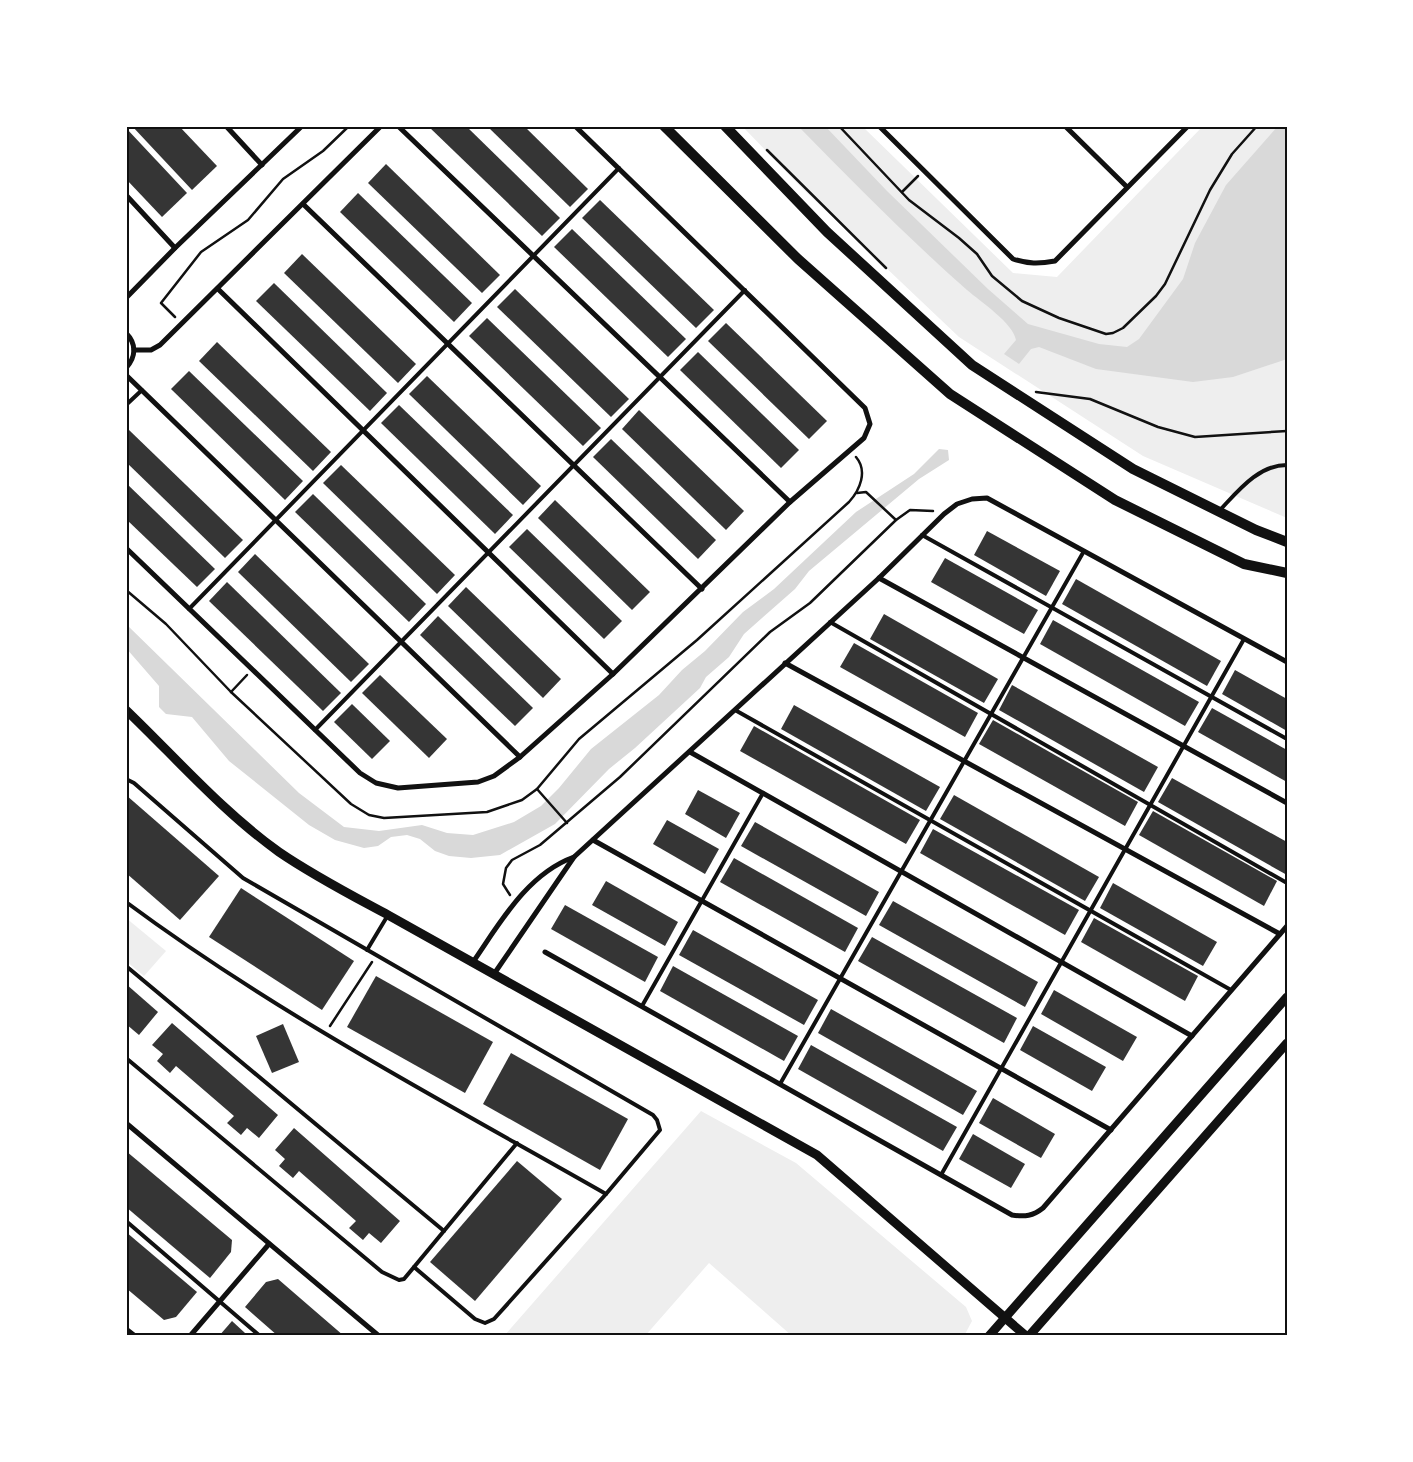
<svg xmlns="http://www.w3.org/2000/svg" width="1413" height="1462" font-family="'Varela Round',sans-serif">
  <style>
    .green { fill: #eee }
    .water { fill: #d9d9d9 }
    .building { fill: #353535 }
    .lines { fill: none; stroke-linecap: round; stroke-linejoin: round }
    .path { stroke: #111; stroke-width: 2.5 }
    .service { stroke: #111; stroke-width: 4 }
    .minor { stroke: #111; stroke-width: 5 }
    .tertiary { stroke: #111; stroke-width: 9 }
    .secondary { stroke: #111; stroke-width: 10 }
    .neatline { fill: none; stroke: #111; stroke-width: 2 }
  </style>
  <rect width="100%" height="100%" fill="#fff"/>
  <g class="green">
    <path d="M742,126h120l151,147 44,4 146,-151h84v392l-144,-62 -184,-119 -156,-148z"/>
    <path d="M126,918l40,33 -22,25 -18,-15z"/>
    <path d="M701,1111l95,52 170,144 6,14 -8,15h-172l-83,-73 -64,73h-141z"/>
  </g>
  <g class="water">
    <path d="M798,126h27l62,65 101,98 40,35 71,20 28,3 12,-8 44,-60 12,-36 31,-58 51,-58 10,-1v233l-54,18 -40,5 -97,-13 -57,-22 -8,2 -12,15 -15,-10 12,-14c-3,-17 -35,-38 -49,-50 -59,-52 -114,-108 -169,-164z"/>
    <path d="M939,449l9,1 1,10 -30,19 -110,92 -14,18 -51,45 -15,23 -23,20 -6,11 -65,60 -26,21 -54,55 -55,31 -29,3 -22,-2 -14,-5 -15,-12 -13,-4 -16,2 -13,9 -14,2 -29,-8 -26,-15 -80,-64 -37,-44 -26,-3 -7,-7v-21l-33,-38v-24l173,169 45,34 35,4 43,-6 25,8 26,2 41,-13 27,-16 18,-18 32,-39 68,-54 23,-25 23,-19 38,-39 31,-23 82,-77 58,-38z"/>
  </g>
  <g class="building">
    <path d="M132,126h47l38,40 -25,24z"/>
    <path d="M428,126h38l94,92 -18,18z"/>
    <path d="M487,126h37l64,63 -18,18z"/>
    <path d="M126,128l61,65 -25,24 -36,-38z"/>
    <path d="M386,164l114,111 -18,18 -114,-110z"/>
    <path d="M358,193l114,110 -18,19 -114,-110z"/>
    <path d="M600,200l114,110 -18,18 -114,-110z"/>
    <path d="M572,229l114,110 -18,18 -114,-110z"/>
    <path d="M302,254l114,110 -18,19 -114,-110z"/>
    <path d="M274,283l113,110 -17,18 -114,-110z"/>
    <path d="M515,289l114,110 -18,18 -114,-110z"/>
    <path d="M487,318l114,110 -18,18 -114,-110z"/>
    <path d="M726,323l101,98 -18,18 -101,-98z"/>
    <path d="M217,342l114,110 -18,19 -114,-110z"/>
    <path d="M698,352l101,98 -18,18 -101,-98z"/>
    <path d="M189,371l114,110 -18,19 -114,-111z"/>
    <path d="M427,376l114,110 -18,19 -114,-111z"/>
    <path d="M399,405l114,110 -18,19 -114,-111z"/>
    <path d="M639,410l105,101 -18,19 -104,-101z"/>
    <path d="M129,430l114,110 -18,18 -99,-96v-29z"/>
    <path d="M611,439l105,101 -18,19 -105,-102z"/>
    <path d="M341,465l114,110 -18,19 -114,-111z"/>
    <path d="M126,483l89,86 -18,18 -71,-68z"/>
    <path d="M313,494l113,110 -17,18 -114,-110z"/>
    <path d="M555,500l95,92 -18,18 -94,-92z"/>
    <path d="M527,529l95,92 -18,18 -95,-92z"/>
    <path d="M987,531l73,40 -14,25 -72,-41z"/>
    <path d="M255,554l114,110 -18,18 -113,-110z"/>
    <path d="M945,558l93,52 -14,24 -93,-52z"/>
    <path d="M1076,579l145,82 -14,25 -145,-82z"/>
    <path d="M227,582l114,111 -18,18 -114,-110z"/>
    <path d="M466,587l95,92 -18,19 -95,-92z"/>
    <path d="M884,614l114,65 -14,24 -114,-64z"/>
    <path d="M438,616l95,92 -18,18 -95,-91z"/>
    <path d="M1053,620l146,82 -14,24 -145,-82z"/>
    <path d="M854,643l124,70 -13,24 -125,-70z"/>
    <path d="M1235,670l52,29v32l-65,-37z"/>
    <path d="M380,675l67,64 -18,19 -67,-65z"/>
    <path d="M1012,685l146,82 -14,25 -145,-82z"/>
    <path d="M352,704l38,37 -18,18 -38,-37z"/>
    <path d="M794,705l146,82 -14,24 -145,-82z"/>
    <path d="M1212,708l75,42v32l-89,-50z"/>
    <path d="M993,720l145,82 -13,24 -146,-82z"/>
    <path d="M754,726l166,94 -14,24 -166,-93z"/>
    <path d="M1172,778l115,64v33l-129,-73z"/>
    <path d="M698,790l42,23 -14,25 -41,-24z"/>
    <path d="M126,795l93,81 -39,44 -54,-47z"/>
    <path d="M954,795l145,82 -14,24 -145,-82z"/>
    <path d="M1153,811l124,70 -13,25 -125,-71z"/>
    <path d="M667,820l52,29 -14,25 -52,-30z"/>
    <path d="M755,822l124,70 -13,24 -125,-70z"/>
    <path d="M933,829l146,81 -14,25 -145,-82z"/>
    <path d="M734,858l124,70 -13,24 -125,-70z"/>
    <path d="M606,881l72,41 -13,24 -73,-41z"/>
    <path d="M1113,883l104,59 -14,24 -103,-58z"/>
    <path d="M241,888l113,73 -32,49 -113,-73z"/>
    <path d="M893,901l145,81 -13,25 -146,-82z"/>
    <path d="M565,905l93,52 -13,25 -94,-53z"/>
    <path d="M1094,918l104,58 -13,25 -104,-59z"/>
    <path d="M693,930l125,70 -14,25 -125,-70z"/>
    <path d="M872,937l145,81 -13,25 -146,-82z"/>
    <path d="M673,966l125,70 -14,25 -124,-70z"/>
    <path d="M376,976l117,66 -28,51 -118,-66z"/>
    <path d="M126,984l32,28 -19,23 -13,-11z"/>
    <path d="M1054,990l83,47 -14,24 -82,-47z"/>
    <path d="M831,1009l146,82 -14,24 -145,-82z"/>
    <path d="M172,1023l106,92 -19,23 -12,-10 -6,7 -14,-12 7,-7 -58,-50 -6,7 -13,-12 6,-7 -11,-9z"/>
    <path d="M283,1024l16,38 -27,11 -16,-37z"/>
    <path d="M1033,1026l73,41 -14,24 -72,-41z"/>
    <path d="M811,1045l146,82 -14,24 -145,-82z"/>
    <path d="M511,1053l117,66 -28,51 -117,-66z"/>
    <path d="M993,1098l62,36 -14,24 -62,-35z"/>
    <path d="M294,1128l106,93 -19,22 -12,-10 -6,7 -14,-12 7,-7 -57,-50 -6,7 -14,-12 6,-7 -10,-9z"/>
    <path d="M973,1134l52,30 -14,24 -52,-29z"/>
    <path d="M126,1151l106,89 -1,12 -21,26 -84,-71z"/>
    <path d="M517,1161l45,38 -87,102 -45,-39z"/>
    <path d="M126,1232l71,60 -21,25 -12,3 -38,-32z"/>
    <path d="M278,1279l37,32 29,25h-66l-33,-29 21,-25z"/>
    <path d="M232,1321l13,12 3,3h-29z"/>
  </g>
  <g class="lines">
    <g class="path">
      <path d="M839,126l70,74 50,38 18,16 15,22 30,25 37,17 47,16 7,-1 10,-5 33,-32 9,-12 45,-94 22,-36 25,-28"/>
      <path d="M767,150l119,118"/>
      <path d="M902,192l16,-16"/>
      <path d="M175,317l-14,-14 40,-51 47,-32 35,-41 40,-28 26,-25"/>
      <path d="M1036,392l54,7 68,28 37,10 92,-6"/>
      <path d="M857,493l9,-1 30,28"/>
      <path d="M126,590l40,34 65,68 120,112 18,11 15,3 103,-6 35,-12 15,-11 42,-50 118,-99 152,-138c11,-12 19,-31 7,-45"/>
      <path d="M231,692l16,-17"/>
      <path d="M537,789l30,34"/>
      <path d="M510,895l-7,-11 3,-16 6,-8 28,-15 80,-68 150,-145 40,-29 86,-83 14,-10 23,1"/>
      <path d="M330,1026l42,-64"/>
    </g>
    <g class="service">
      <path d="M126,405l16,-15"/>
      <path d="M1220,510c18,-19 38,-45 67,-45"/>
      <path d="M922,535l365,204"/>
      <path d="M189,609l430,-441"/>
      <path d="M830,622l457,261"/>
      <path d="M735,710l496,280"/>
      <path d="M315,730l430,-440"/>
      <path d="M126,779l8,4 109,95 410,237 4,5 3,10 -54,64 -112,125 -9,4 -10,-4 -61,-52 -10,12 -5,1 -17,-8 -256,-214"/>
      <path d="M126,902c151,112 317,199 480,292"/>
      <path d="M367,950l21,-35"/>
      <path d="M126,966l318,265"/>
      <path d="M642,1006l121,-213"/>
      <path d="M780,1084l304,-533"/>
      <path d="M941,1175l303,-536"/>
      <path d="M126,1221l134,115"/>
      <path d="M414,1267l103,-124"/>
    </g>
    <g class="minor">
      <path d="M226,126l36,39"/>
      <path d="M398,126l392,376"/>
      <path d="M879,126l134,133c15,5 26,5 42,2l133,-135"/>
      <path d="M1065,126l62,61"/>
      <path d="M126,195l49,53"/>
      <path d="M303,204l399,385"/>
      <path d="M218,289l395,385"/>
      <path d="M126,298l49,-50 127,-122"/>
      <path d="M126,333c11,11 10,24 0,35"/>
      <path d="M134,350h17l9,-5 221,-219"/>
      <path d="M126,375l394,382"/>
      <path d="M126,548l234,225 16,10 22,5 80,-6 16,-6 26,-19 93,-83 177,-172 74,-64 6,-14 -5,-16 -290,-282"/>
      <path d="M879,578l408,225"/>
      <path d="M785,663l495,271"/>
      <path d="M690,752l502,284"/>
      <path d="M593,840l518,290"/>
      <path d="M545,952l467,263c13,2 21,1 31,-7l244,-282"/>
      <path d="M473,962c27,-39 54,-88 101,-105"/>
      <path d="M494,974l80,-117 305,-279 65,-64 13,-10 15,-5 15,-1 300,164"/>
      <path d="M126,1123l253,213"/>
      <path d="M126,1329l9,7"/>
      <path d="M190,1336l79,-92"/>
    </g>
    <g class="tertiary">
      <path d="M126,710c50,48 97,102 153,142 35,24 72,43 109,63l429,240 209,181"/>
      <path d="M989,1336l298,-339"/>
      <path d="M1029,1336l258,-293"/>
    </g>
    <g class="secondary">
      <path d="M664,126l134,133 152,135 165,106 129,64 43,9"/>
      <path d="M725,126l102,106 145,133 161,104 123,61 31,12"/>
    </g>
  </g>
  <rect width="1413" height="1462" fill="none" stroke="#ffffff" stroke-width="255"/>
  <rect x="128" y="128" width="1158" height="1206" class="neatline"/>
</svg>
